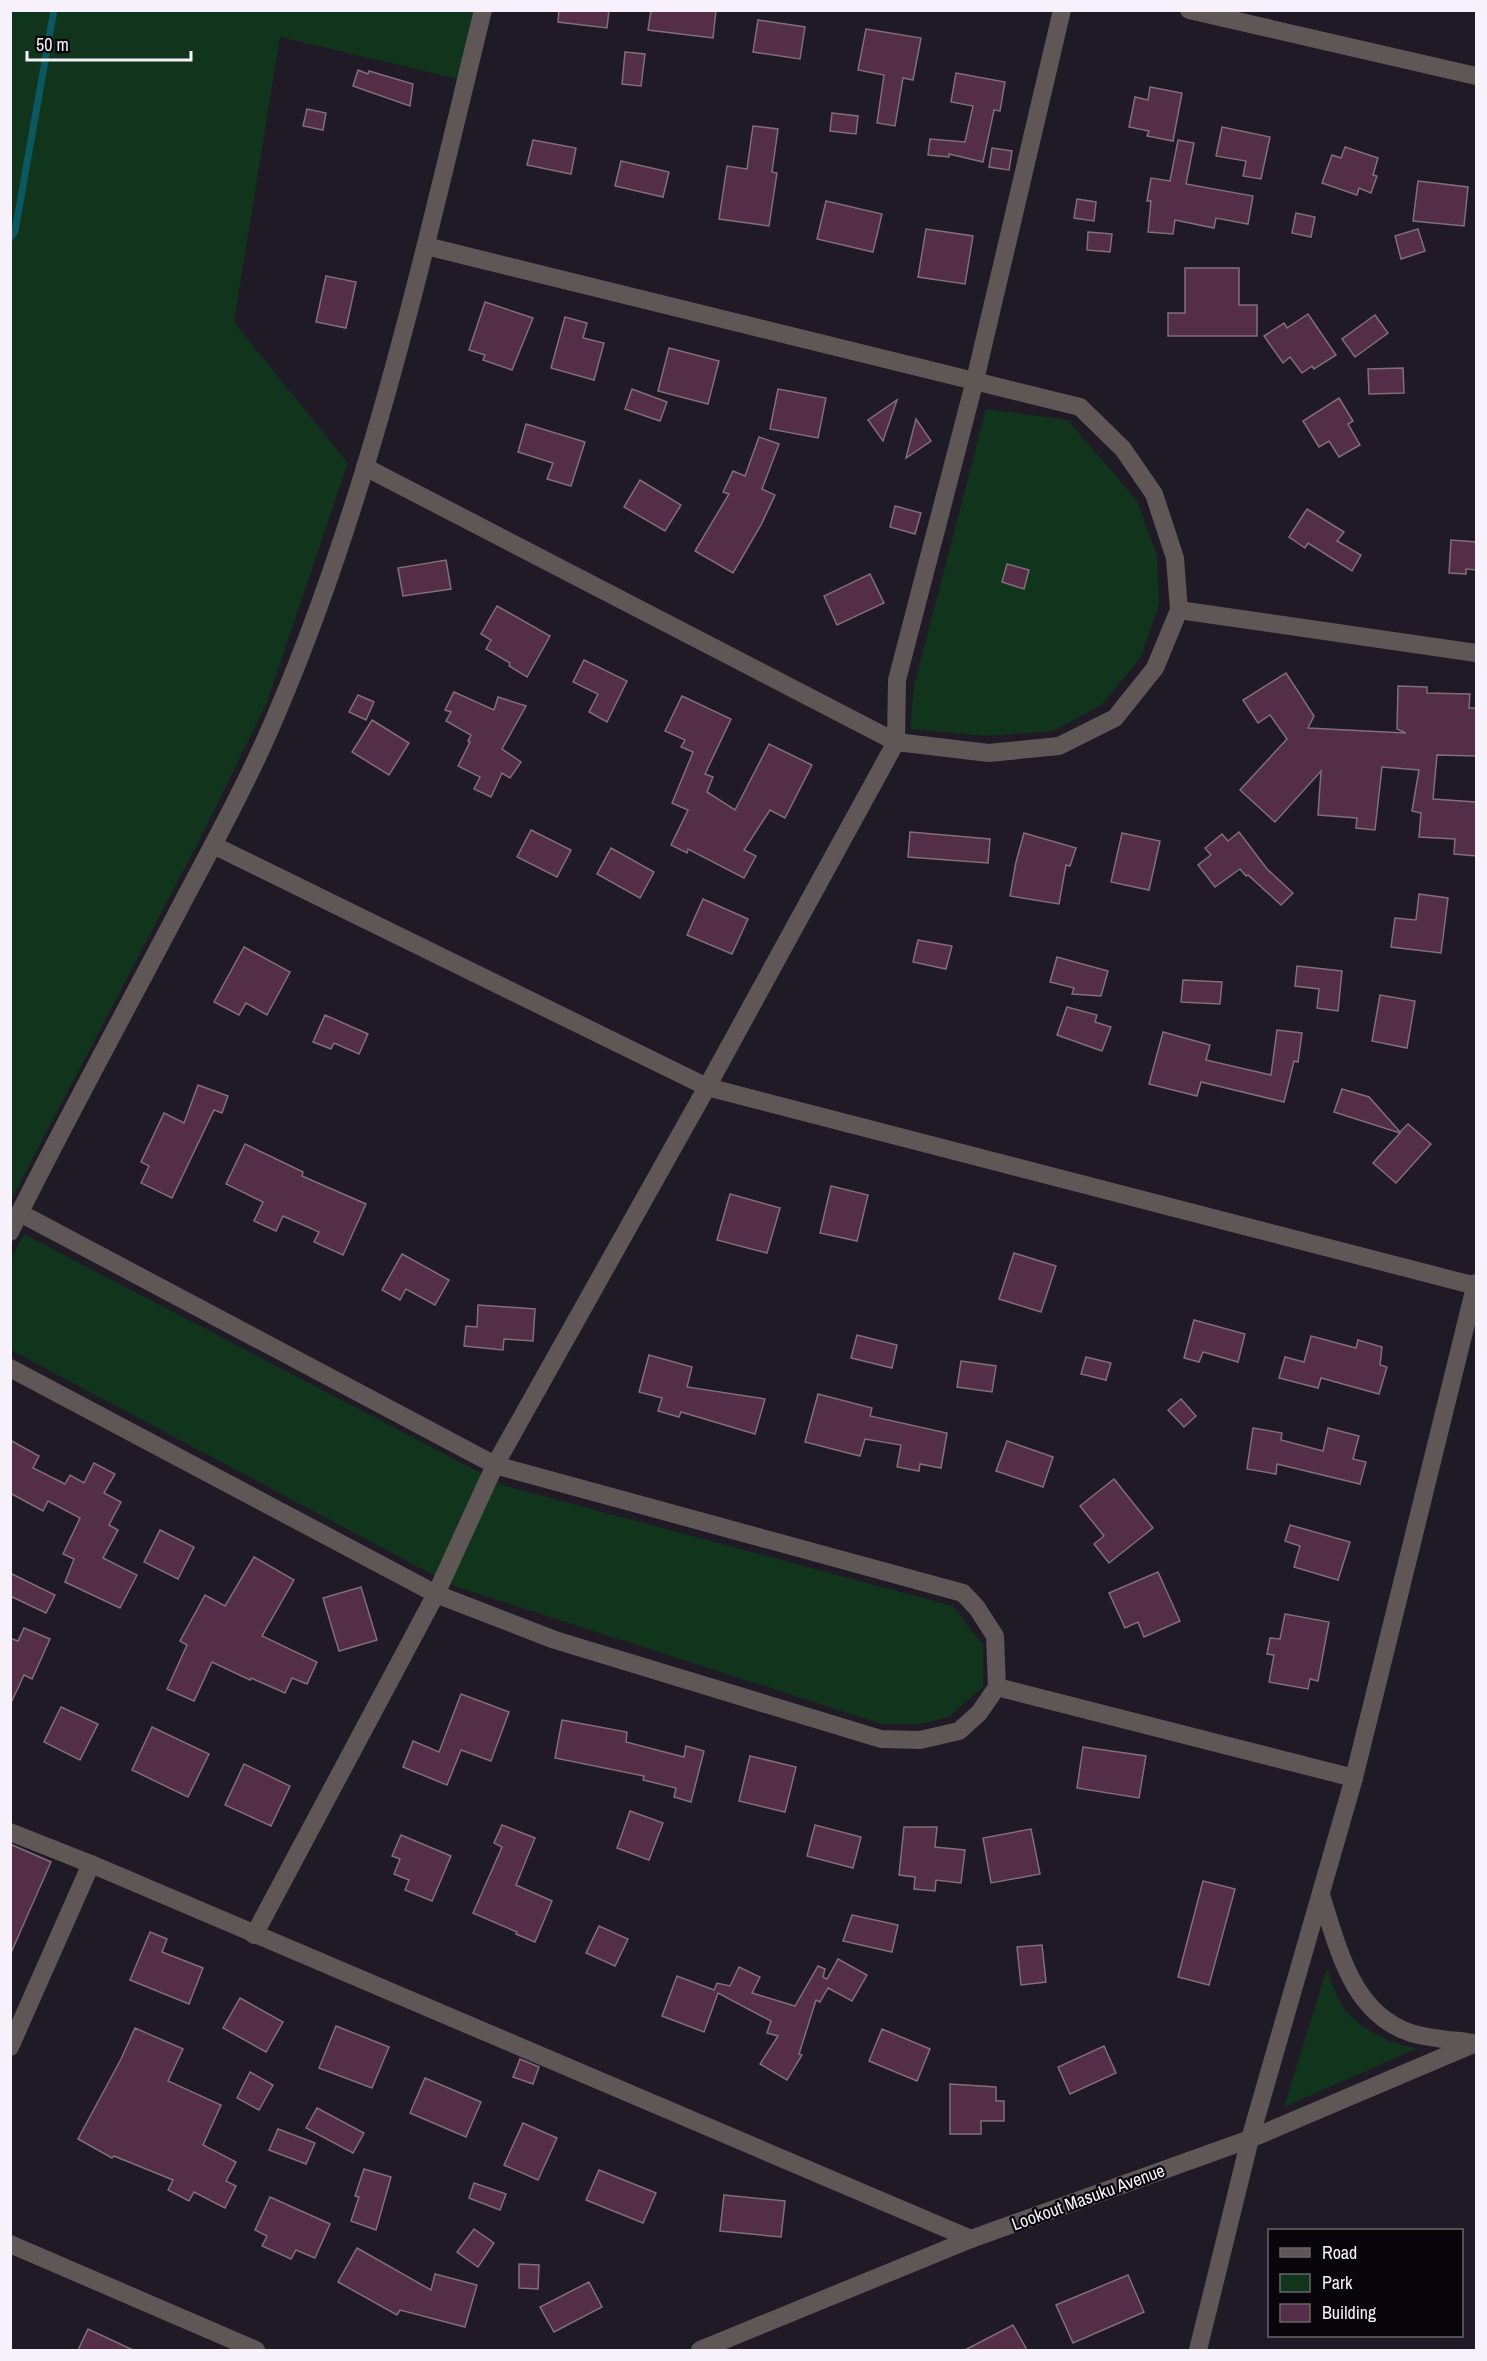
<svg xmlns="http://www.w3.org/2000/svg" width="1487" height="2361" font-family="'Archivo Narrow',sans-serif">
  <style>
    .green { fill: #11341d }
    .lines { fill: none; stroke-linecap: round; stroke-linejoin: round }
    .stream { stroke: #0b5860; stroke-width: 7 }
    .building { fill: #542d47; stroke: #806e79; stroke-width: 1.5 }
    .minor { stroke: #5f5656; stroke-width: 18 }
    .labels { text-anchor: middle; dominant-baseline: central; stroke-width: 4.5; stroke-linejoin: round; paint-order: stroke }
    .street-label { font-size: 18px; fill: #f6f1fb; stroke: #08060b }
  </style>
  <rect width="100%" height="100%" fill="#201926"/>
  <g class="green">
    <path d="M11,11h462l-15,68 -178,-42 -46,285 114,141 -82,242 -66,134 -189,361z"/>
    <path d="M986,409l82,11 69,81 20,54 2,50 -18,52 -39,48 -49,26 -65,5 -78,-7 4,-43z"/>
    <path d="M24,1234l482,252 447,120 30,39v42l-34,30 -28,7h-39l-428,-138 -443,-236 -1,-89z"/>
    <path d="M1327,1968c4,11 7,22 12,32 13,26 51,45 79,48l-134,59z"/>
  </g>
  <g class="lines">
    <path class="stream" d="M10,239l5,-8 39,-221"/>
  </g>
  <g class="building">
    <path d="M559,10h50l-2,18 -49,-6z"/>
    <path d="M651,10h65l-3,28 -65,-8z"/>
    <path d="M758,20l47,7 -5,32 -47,-7z"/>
    <path d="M866,29l55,9 -8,42 -10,-2 -8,48 -18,-3 7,-48 -26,-5z"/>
    <path d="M625,52l20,2 -4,32 -19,-2z"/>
    <path d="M358,70l10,4 1,-3 44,13 -3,22 -57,-20z"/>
    <path d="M956,73l49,9 -5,29 -6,-1 -11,52 -34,-8v3l-21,-2 2,-16 35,3 8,-36 -22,-4z"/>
    <path d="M1150,87l32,6 -9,48 -26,-5 2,-5 -20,-4 6,-30 13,3z"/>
    <path d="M307,109l19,4 -3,17 -20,-4z"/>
    <path d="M832,113l26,3 -2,18 -26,-3z"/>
    <path d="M753,126l25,3 -6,43 5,1 -8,53 -50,-7 8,-53 20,3z"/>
    <path d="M1222,127l48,10 -9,42 -18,-3 3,-15 -30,-5z"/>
    <path d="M533,140l43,8 -5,26 -44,-9z"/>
    <path d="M1178,140l16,3 -8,41 67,12 -5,28 -32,-6 -2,10 -39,-8 -2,14 -25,-2 3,-31h-4l4,-23 19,3z"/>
    <path d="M1345,147l33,11 -5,17 4,1 -6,17 -12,-5 -2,7 -35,-12 10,-28 9,3z"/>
    <path d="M992,148l20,3 -3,19 -20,-3z"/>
    <path d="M621,161l48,11 -6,25 -48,-11z"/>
    <path d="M1418,181l50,6 -4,39 -51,-5z"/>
    <path d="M1077,199l19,3 -2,19 -20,-3z"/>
    <path d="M826,201l56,13 -9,38 -56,-13z"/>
    <path d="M1296,213l19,4 -4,20 -19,-4z"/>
    <path d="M926,229l47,7 -8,48 -47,-7z"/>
    <path d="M1418,229l7,22 -24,8 -6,-23z"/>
    <path d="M1088,232l24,2 -2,18 -23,-2z"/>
    <path d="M1185,268h54v37h18v31h-89v-23h17z"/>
    <path d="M326,276l30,6 -10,46 -30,-6z"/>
    <path d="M485,302l48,16 -21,52 -29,-10 2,-5 -16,-5z"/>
    <path d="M1308,314l28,41 -22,14 -2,-3 -10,7 -12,-16 -7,6 -19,-27 20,-13 3,5z"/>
    <path d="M1375,315l13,18 -33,24 -13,-18z"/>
    <path d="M565,317l22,6 -4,15 21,5 -10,37 -43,-12z"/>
    <path d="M669,348l50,13 -11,43 -50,-13z"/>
    <path d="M1403,368l1,25 -35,1 -1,-25z"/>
    <path d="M632,389l35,13 -7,19 -35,-12z"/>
    <path d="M778,389l48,9 -8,40 -48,-9z"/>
    <path d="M1339,398l14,23 -5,3 12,21 -21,12 -10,-16 -10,6 -16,-26z"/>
    <path d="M897,400l-14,41 -15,-21z"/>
    <path d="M916,419l15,22 -25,17z"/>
    <path d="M526,424l59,18 -14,44 -24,-7 6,-16 -35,-11z"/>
    <path d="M759,437l20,7 -17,45 13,6 -14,30 -28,48 -38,-22 34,-57 -6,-2 10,-21 12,5z"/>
    <path d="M640,480l41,25 -16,26 -41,-24z"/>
    <path d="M895,506l26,7 -6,21 -25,-7z"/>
    <path d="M1307,509l37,23 -7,9 24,14 -9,16 -44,-28 -3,5 -16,-11z"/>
    <path d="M1451,540l25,2v28l-10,-1v5l-17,-1z"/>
    <path d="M446,560l5,29 -48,7 -5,-28z"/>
    <path d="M1007,564l22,6 -5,19 -22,-7z"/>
    <path d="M870,574l14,29 -47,22 -13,-29z"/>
    <path d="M497,606l53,30 -23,41 -18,-11 1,-3 -24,-14 5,-9 -10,-6z"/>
    <path d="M584,660l43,21 -20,41 -18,-10 9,-18 -25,-12z"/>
    <path d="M1286,673l28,43 -6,12 98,5 -9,-4 1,-43 29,1v6l43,1 -1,14h7v48l-39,-1 -4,44 43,3v54l-22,-2 1,-15 -36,-2 2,-24 -9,-2 7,-41 -37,-3 -7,63 -19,-2 1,-10 -39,-3 3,-44 -46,51 -35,-32 47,-51 -17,-24 -12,8 -15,-23z"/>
    <path d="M454,692l40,18 4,-13 28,9 -24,43 19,13 -11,16 -8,-5 -11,24 -17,-8 6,-12 -22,-11 12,-24 -2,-1 3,-6 -25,-14 5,-9 -6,-2z"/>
    <path d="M358,695l16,7 -8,18 -17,-8z"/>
    <path d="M682,696l49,23 -26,55 8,3 -6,15 28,18 34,-66 43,21 -27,53 -15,-8 -26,40 12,6 -12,22 -56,-29 -1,4 -16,-8 17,-35 -16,-7 21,-51 -12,-5 4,-7 -20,-9z"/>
    <path d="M372,720l37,23 -20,32 -37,-23z"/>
    <path d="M531,830l40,20 -14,27 -40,-20z"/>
    <path d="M910,832l80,7 -2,24 -80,-6z"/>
    <path d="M1239,832l28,37 26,24 -12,12 -33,-30 -2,1 -6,-7 -25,18 -17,-22 13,-10 -6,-7 17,-14 6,7z"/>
    <path d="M1024,833l52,15 -6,18 -4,-1 -7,39 -49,-8 6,-34z"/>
    <path d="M1122,833l38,8 -11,49 -38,-8z"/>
    <path d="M611,848l43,24 -14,26 -43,-24z"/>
    <path d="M1419,894l29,4 -7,55 -50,-6 4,-29 21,2z"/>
    <path d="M703,899l45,20 -16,35 -45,-19z"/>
    <path d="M918,940l34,6 -6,23 -33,-7z"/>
    <path d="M244,947l46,25 -23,43 -21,-12 -7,12 -25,-13z"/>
    <path d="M1057,957l51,14 -7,25 -29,-2 2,-6 -24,-6z"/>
    <path d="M1297,966l45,5 -4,40 -21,-3 2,-19 -24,-3z"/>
    <path d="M1183,980l39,2 -2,22 -39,-2z"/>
    <path d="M1380,995l35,6 -8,47 -35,-7z"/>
    <path d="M1067,1007l30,8 -2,7 16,5 -9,24 -45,-16z"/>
    <path d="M325,1015l43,19 -9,20 -25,-11 -3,6 -18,-7z"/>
    <path d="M1277,1030l25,3 -4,29 -4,-1 -10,41 -83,-20 -4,14 -48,-12 14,-52 47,13 -4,15 65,15z"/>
    <path d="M198,1085l30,11 -6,17 -8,-3 -42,88 -31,-15 8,-17 -8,-4 23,-49 20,10z"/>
    <path d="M1342,1089l27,8 31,35 8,-8 23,20 -35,39 -23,-20 27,-30 -66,-21z"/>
    <path d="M245,1144l58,28 -1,4 64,28 -23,51 -29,-13 5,-10 -36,-16 -7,15 -22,-10 9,-19 -37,-18z"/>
    <path d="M831,1186l37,9 -11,46 -37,-8z"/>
    <path d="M730,1194l50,14 -13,45 -50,-13z"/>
    <path d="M1014,1253l42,13 -15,46 -42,-13z"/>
    <path d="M402,1254l47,26 -14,25 -29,-16 -6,11 -18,-10z"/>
    <path d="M478,1305l57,4 -2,32 -29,-2 -1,11 -39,-4 2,-20 11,1z"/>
    <path d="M1194,1320l51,14 -7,28 -35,-10 -4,10 -15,-4z"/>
    <path d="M857,1335l40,10 -5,23 -41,-10z"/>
    <path d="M1311,1336l45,12 2,-8 24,7 -2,18 7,2 -8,27 -58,-16 -3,10 -39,-10 6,-21 19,5z"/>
    <path d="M649,1355l43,12 -5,20 78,12 -10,35 -74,-22 -2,5 -21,-6 4,-13 -23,-6z"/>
    <path d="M1086,1357l25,6 -5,17 -25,-6z"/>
    <path d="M961,1361l35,5 -4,26 -35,-5z"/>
    <path d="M818,1394l54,14 -2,8 77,17 -6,35 -21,-4 -1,7 -22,-4 4,-22 -36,-6 -5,17 -55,-14z"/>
    <path d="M1181,1399l15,17 -12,11 -16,-17z"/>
    <path d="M1253,1428l29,5 -1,7 42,11 5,-23 31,8 -6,23 13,3 -6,22 -83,-20 -1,10 -29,-5z"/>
    <path d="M10,1440l29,16 -6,12 32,16 5,-9 14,8 10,-20 21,11 -11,19 17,9 -12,23 9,5 -15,28 34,17 -17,33 -55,-26 9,-23 -11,-5 17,-36 -32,-17 -5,10 -33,-18z"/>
    <path d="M1007,1441l46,16 -10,30 -47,-16z"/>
    <path d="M1114,1479l39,49 -44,35 -15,-19 10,-8 -24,-30z"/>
    <path d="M1290,1525l60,17 -12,38 -44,-13 6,-21 -15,-5z"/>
    <path d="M160,1530l34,17 -16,32 -34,-17z"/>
    <path d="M254,1557l40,23 -32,56 55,26 -10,22 -15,-6 -7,15 -34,-15 -1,2 -38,-18 -18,39 -27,-12 20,-44 -7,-4 25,-46 20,11z"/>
    <path d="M1158,1572l22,49 -36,16 -6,-15 -13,6 -16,-35z"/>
    <path d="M10,1573l45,22 -9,18 -36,-17z"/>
    <path d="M361,1587l16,53 -38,11 -16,-53z"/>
    <path d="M1285,1614l44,8 -11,59 -8,-2 -2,10 -39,-7 5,-27 -7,-1 3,-16 10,1z"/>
    <path d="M24,1628l26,11 -18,40 -8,-4 -14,30v-67l8,3z"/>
    <path d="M461,1694l48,18 -18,49 -30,-11 -14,35 -44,-18 10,-26 26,11z"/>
    <path d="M61,1707l37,17 -18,36 -36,-18z"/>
    <path d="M562,1720l65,12 -1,10 58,15 2,-11 18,5 -13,51 -17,-5 2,-9 -33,-8 1,-4 -89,-18z"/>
    <path d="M152,1727l57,27 -21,43 -56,-27z"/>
    <path d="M1083,1747l63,9 -7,42 -62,-10z"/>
    <path d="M750,1756l46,11 -11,45 -46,-11z"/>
    <path d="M244,1764l46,22 -19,40 -46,-21z"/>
    <path d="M630,1811l33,12 -14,37 -32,-12z"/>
    <path d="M502,1825l33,13 -19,47 36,16 -17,41 -19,-8 1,-2 -44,-19 29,-66 -8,-4z"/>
    <path d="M815,1825l46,12 -8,31 -46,-12z"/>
    <path d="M904,1827h33l-2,20 30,3 -4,33 -25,-3 -1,11 -21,-2 1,-12 -16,-2z"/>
    <path d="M1031,1829l9,45 -49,9 -8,-45z"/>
    <path d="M401,1835l50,21 -19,45 -27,-11 4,-10 -15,-6 6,-15 -8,-3z"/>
    <path d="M10,1844l41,18 -41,93z"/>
    <path d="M1203,1881l32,8 -26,96 -31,-8z"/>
    <path d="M852,1915l46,10 -6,27 -49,-11z"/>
    <path d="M599,1926l29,13 -13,27 -29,-13z"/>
    <path d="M150,1932l17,7 -5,13 41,16 -14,36 -59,-24z"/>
    <path d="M1042,1945l4,37 -25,3 -4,-38z"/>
    <path d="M838,1959l29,16 -15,26 -24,-13 -8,14 -4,-2 -17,54 3,1 -15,25 -27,-16 18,-28 -11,-3 4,-12 -53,-28 -14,39 -42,-16 15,-40 37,14 3,-7 13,3 9,-19 21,10 -8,16 43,13 23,-40 7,3 -2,8 4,2z"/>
    <path d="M240,1998l43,24 -17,30 -43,-24z"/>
    <path d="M336,2026l53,21 -17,41 -53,-20z"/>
    <path d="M135,2028l48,21 -15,32 53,24 -18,40 33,17 -10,19 10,5 -11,22 -31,-16 -5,9 -21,-11 5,-10 -59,-24 -2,2 -34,-19 43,-80z"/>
    <path d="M882,2029l48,20 -13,32 -48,-20z"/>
    <path d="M1104,2046l12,27 -46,21 -12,-27z"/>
    <path d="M520,2059l19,8 -6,17 -20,-7z"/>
    <path d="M250,2072l23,13 -14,25 -22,-12z"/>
    <path d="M425,2078l56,24 -15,35 -56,-24z"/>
    <path d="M950,2084l46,3v14h8v20h-23v13h-31z"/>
    <path d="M317,2108l47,25 -11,20 -47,-25z"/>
    <path d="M523,2123l34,15 -19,42 -34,-15z"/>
    <path d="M278,2129l37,14 -9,21 -37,-14z"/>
    <path d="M364,2169l27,8 -15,53 -25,-9 8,-24 -4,-1z"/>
    <path d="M599,2170l57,23 -13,30 -57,-23z"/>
    <path d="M474,2183l32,11 -6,16 -31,-12z"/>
    <path d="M724,2195l61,6 -4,36 -61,-6z"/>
    <path d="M270,2197l60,27 -15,34 -19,-8 -5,9 -29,-13 5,-10 -12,-6z"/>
    <path d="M474,2229l20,14 -16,24 -21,-15z"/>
    <path d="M357,2248l74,42 4,-16 42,11 -12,42 -65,-17 -3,5 -59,-33z"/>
    <path d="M519,2264l20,1 -1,24 -19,-1z"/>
    <path d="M1128,2275l16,37 -71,31 -17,-38z"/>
    <path d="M589,2282l13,25 -48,25 -14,-25z"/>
    <path d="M1013,2325l14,25h-62z"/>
    <path d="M88,2329l45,21h-55z"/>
  </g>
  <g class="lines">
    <g class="minor">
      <path d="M1189,10l287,66"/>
      <path d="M365,467l531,275 93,11 70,-7 56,-28 40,-50 24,-58 -4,-52 -21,-64 -31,-45 -43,-42 -654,-161"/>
      <path d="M1179,610l297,43"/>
      <path d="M213,845l494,242 769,199"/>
      <path d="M10,1232c57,-115 119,-227 178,-340 32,-60 65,-121 91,-184 94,-221 147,-465 204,-698"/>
      <path d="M10,1368l426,226 119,46 326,99 39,1 39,-9 20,-18 18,-26 -2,-51 -18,-28 -14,-15 -468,-128 -475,-252"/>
      <path d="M997,1687l357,91"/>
      <path d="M10,1832l81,32 880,375"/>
      <path d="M1321,1895c17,52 30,118 90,138 20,6 42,7 64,10"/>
      <path d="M254,1935l182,-341 59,-129 212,-378 189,-345 1,-62 78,-300 87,-370"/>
      <path d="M10,2047l81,-183"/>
      <path d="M10,2244l246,106"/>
      <path d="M700,2350l271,-111 279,-100 226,-96"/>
      <path d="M1198,2350l52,-211 104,-361 122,-495"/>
    </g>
  </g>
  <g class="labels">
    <g class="street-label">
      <text transform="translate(1088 2197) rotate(-20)">Lookout Masuku Avenue</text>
    </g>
  </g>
  <rect width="1487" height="2361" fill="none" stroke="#f6f1fb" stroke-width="24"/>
  <rect x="1268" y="2229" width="195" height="108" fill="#08060b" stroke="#67646b" stroke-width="1.5"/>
  <rect x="1280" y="2248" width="30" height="9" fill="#5f5656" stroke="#67646b" stroke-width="1.5"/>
  <text x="1322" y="2259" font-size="18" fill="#f6f1fb">Road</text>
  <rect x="1280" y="2274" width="30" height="18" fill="#11341d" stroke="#67646b" stroke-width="1.5"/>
  <text x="1322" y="2289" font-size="18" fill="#f6f1fb">Park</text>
  <rect x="1280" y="2304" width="30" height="18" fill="#542d47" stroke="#67646b" stroke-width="1.5"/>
  <text x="1322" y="2319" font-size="18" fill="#f6f1fb">Building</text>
  <path d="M27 51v9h164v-9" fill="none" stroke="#f6f1fb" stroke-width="3"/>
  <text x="36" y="51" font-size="18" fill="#f6f1fb" stroke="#08060b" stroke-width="4.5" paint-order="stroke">50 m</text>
</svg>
